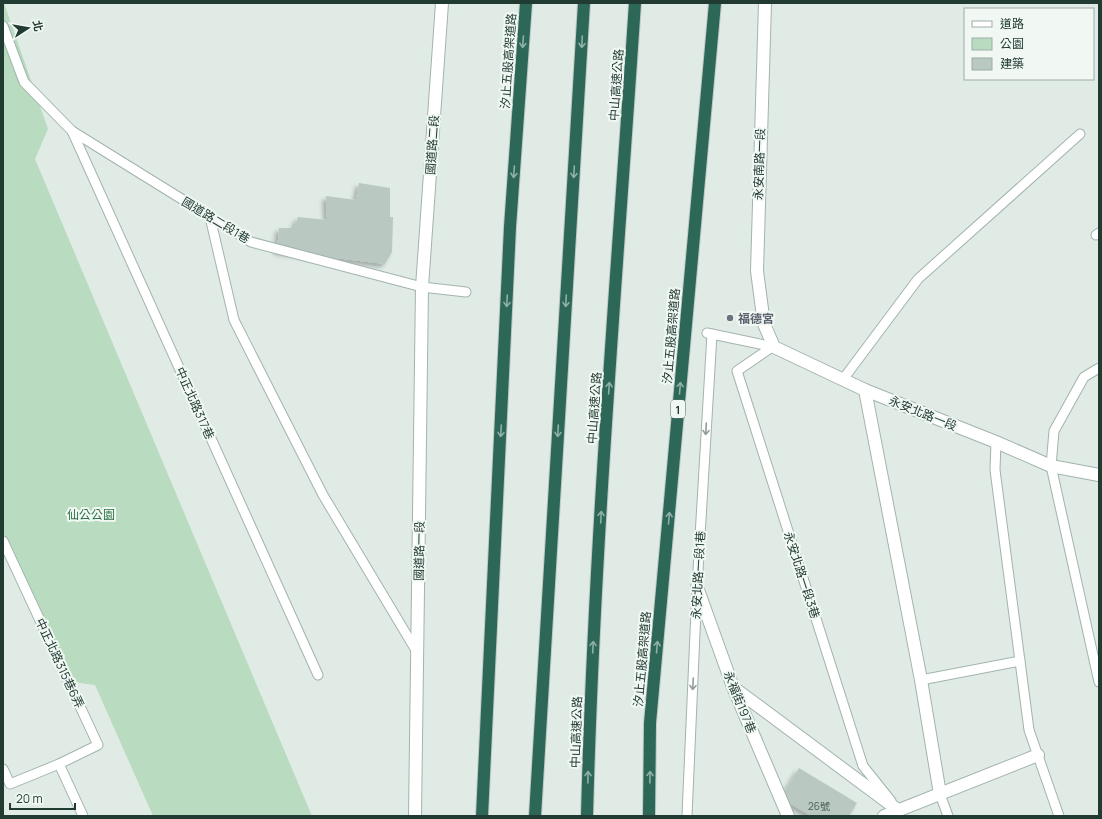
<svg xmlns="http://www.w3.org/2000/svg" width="1102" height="819" font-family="Manrope,'Noto Sans TC',sans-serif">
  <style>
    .green { fill: #b9dcc1 }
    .building { fill: #b9c8c1; filter: url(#shadow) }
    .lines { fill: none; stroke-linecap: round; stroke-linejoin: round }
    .lane-casing { stroke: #a3b3ad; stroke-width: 11 }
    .street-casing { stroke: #a3b3ad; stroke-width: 14 }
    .highway-casing { stroke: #c1c8c6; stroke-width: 14 }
    .lane { stroke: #fff; stroke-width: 9 }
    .street { stroke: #fff; stroke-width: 12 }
    .highway { stroke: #2d6758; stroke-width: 12 }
    .highway-bridge-casing { stroke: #c1c8c6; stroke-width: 14; stroke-linecap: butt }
    .highway-bridge { stroke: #2d6758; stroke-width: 12 }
    .oneway { stroke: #8fb0a6 }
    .oneway2 { stroke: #909d99 }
    .worship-dot { fill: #6b7280; stroke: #f1f8f4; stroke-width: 1.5 }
    .labels { text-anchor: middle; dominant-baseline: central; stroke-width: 4; stroke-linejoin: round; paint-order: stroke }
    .number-label { font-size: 10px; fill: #475e56 }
    .shield { fill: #f1f8f4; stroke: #5f746d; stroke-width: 1 }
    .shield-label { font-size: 11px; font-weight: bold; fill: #213b33 }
    .street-label { font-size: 12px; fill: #213b33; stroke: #f1f8f4 }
    .worship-label { font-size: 12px; font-weight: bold; fill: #5b616d; stroke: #f1f8f4; text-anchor: start }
    .park-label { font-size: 12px; fill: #2c7143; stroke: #f1f8f4 }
  </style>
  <defs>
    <filter id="shadow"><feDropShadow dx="-3.5" dy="3.5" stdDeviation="2" flood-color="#0004"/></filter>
  </defs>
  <rect width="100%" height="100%" fill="#e0ebe6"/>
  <path class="green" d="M3,3h1l44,126 -13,30 277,657h-159l-58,-131 -22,-3 -70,-150z"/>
  <g class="building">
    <path d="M359,183l31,5v29h3l-1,35 -7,12 -108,-13 2,-23h15l4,-11 29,3 -1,-24 30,4z"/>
    <path d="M799,768l58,35 -8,13h-38l-30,-18z"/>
  </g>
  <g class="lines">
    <g class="lane-casing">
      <g id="lane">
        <path d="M3,26l21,56 48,49 179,111 171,45 44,5"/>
        <path d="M72,131l246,544"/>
        <path d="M210,217l24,103 89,175 94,157"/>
        <path d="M1096,235l3,-2"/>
        <path d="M707,333l67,14"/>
        <path d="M772,347l-35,24 126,395 28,35"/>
        <path d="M1099,368l-15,9 -30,54 -3,35 48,216"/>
        <path d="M844,378l74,-99 162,-145"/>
        <path d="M996,442l-1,28 34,260 30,86"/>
        <path d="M3,541l95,204 -39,19"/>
        <path d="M921,680l99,-19"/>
        <path d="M3,769l7,15 49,-20 24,52"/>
        <path d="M940,794l8,22"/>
        <path d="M687,816l10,-229 15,-253"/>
      </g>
    </g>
    <g class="street-casing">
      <g id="street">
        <path d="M765,3l-8,268 7,53 10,23 91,43 131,52 55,24 48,9"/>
        <path d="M865,390l56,290 19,114"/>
        <path d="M697,587l36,100 55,129"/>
        <path d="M734,688l164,122"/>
        <path d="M415,816l7,-529 20,-284"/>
        <path d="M884,816l154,-61"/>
      </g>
    </g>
    <g class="highway-casing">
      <g id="highway">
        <path d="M535,816l49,-813"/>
        <path d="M587,816c7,-271 30,-542 48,-813"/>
      </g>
    </g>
    <use href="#lane" class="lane"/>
    <use href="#street" class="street"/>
    <use href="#highway" class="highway"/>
    <g class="highway-bridge-casing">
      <g id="highway-bridge">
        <path d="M482,816l28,-589 16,-224"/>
        <path d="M649,816l1,-93 65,-720"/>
      </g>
    </g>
    <use href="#highway-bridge" class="highway-bridge"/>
  </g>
  <defs><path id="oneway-shaft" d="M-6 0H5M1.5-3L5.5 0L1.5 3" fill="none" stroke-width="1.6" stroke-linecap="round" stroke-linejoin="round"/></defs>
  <g class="oneway">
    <use href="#oneway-shaft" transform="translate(523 42) rotate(94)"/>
    <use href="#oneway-shaft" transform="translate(582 42) rotate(93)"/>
    <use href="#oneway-shaft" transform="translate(514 172) rotate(94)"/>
    <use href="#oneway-shaft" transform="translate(574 172) rotate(93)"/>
    <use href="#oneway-shaft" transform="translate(507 301) rotate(93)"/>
    <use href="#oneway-shaft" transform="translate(566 301) rotate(93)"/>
    <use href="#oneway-shaft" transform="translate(609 388) rotate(-86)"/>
    <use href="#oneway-shaft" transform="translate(680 388) rotate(-85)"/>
    <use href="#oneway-shaft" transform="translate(501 431) rotate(93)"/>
    <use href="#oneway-shaft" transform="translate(558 431) rotate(93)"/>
    <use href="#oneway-shaft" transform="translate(601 517) rotate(-87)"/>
    <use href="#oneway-shaft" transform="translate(669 518) rotate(-85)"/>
    <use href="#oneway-shaft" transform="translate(593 647) rotate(-87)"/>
    <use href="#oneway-shaft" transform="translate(657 647) rotate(-85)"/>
    <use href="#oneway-shaft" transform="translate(588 777) rotate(-89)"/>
    <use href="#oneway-shaft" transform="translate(650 777) rotate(-89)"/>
  </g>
  <g class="oneway2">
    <use href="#oneway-shaft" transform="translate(706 429) rotate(93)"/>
    <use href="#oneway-shaft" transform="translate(693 684) rotate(93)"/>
  </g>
  <circle class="worship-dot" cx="730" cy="318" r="4"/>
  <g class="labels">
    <g class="number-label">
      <text x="819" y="806">26號</text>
    </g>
    <rect class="shield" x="671" y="400" width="14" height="18" rx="3"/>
    <g class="shield-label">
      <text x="678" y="409">1</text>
    </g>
    <g class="street-label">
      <text transform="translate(508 61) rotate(-86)">汐止五股高架道路</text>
      <text transform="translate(616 85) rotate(-86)">中山高速公路</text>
      <text transform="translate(432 145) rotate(-86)">國道路二段</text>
      <text transform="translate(759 164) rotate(-88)">永安南路一段</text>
      <text transform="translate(216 220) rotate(31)">國道路二段1巷</text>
      <text transform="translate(671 336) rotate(-85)">汐止五股高架道路</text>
      <text transform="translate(195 403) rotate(66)">中正北路317巷</text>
      <text transform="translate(594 408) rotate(-86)">中山高速公路</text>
      <text transform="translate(923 413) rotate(22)">永安北路一段</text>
      <text transform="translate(419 551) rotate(-89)">國道路一段</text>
      <text transform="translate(698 575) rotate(-87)">永安北路一段1巷</text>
      <text transform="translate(802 575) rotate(72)">永安北路一段3巷</text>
      <text transform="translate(642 659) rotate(-85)">汐止五股高架道路</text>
      <text transform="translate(60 663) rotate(65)">中正北路315巷6弄</text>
      <text transform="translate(740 702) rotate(68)">永福街197巷</text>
      <text transform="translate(576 732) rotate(-88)">中山高速公路</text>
    </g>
    <g class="worship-label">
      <text x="738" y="318">福德宮</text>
    </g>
    <g class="park-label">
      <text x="91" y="514">仙公公園</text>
    </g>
  </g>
  <rect width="1102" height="819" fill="none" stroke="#213b33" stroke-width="8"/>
  <rect x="964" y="8" width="130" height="72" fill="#f1f8f4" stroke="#9eaca7"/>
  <rect x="972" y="21" width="20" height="6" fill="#ffffff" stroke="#9eaca7"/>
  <text x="1000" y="28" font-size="12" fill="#213b33">道路</text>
  <rect x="972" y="38" width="20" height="12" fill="#b9dcc1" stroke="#9eaca7"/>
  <text x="1000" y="48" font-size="12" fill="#213b33">公園</text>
  <rect x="972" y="58" width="20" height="12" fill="#b9c8c1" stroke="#9eaca7"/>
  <text x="1000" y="68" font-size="12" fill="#213b33">建築</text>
  <g transform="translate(28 28) rotate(78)" stroke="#f1f8f4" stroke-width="3" paint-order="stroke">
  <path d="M0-3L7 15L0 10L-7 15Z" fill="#213b33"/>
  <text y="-6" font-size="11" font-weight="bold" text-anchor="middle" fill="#213b33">北</text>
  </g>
  <path d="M10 803v6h65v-6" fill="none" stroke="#213b33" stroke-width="2"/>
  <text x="16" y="803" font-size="12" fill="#213b33" stroke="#f1f8f4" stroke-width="3" paint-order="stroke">20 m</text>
</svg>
